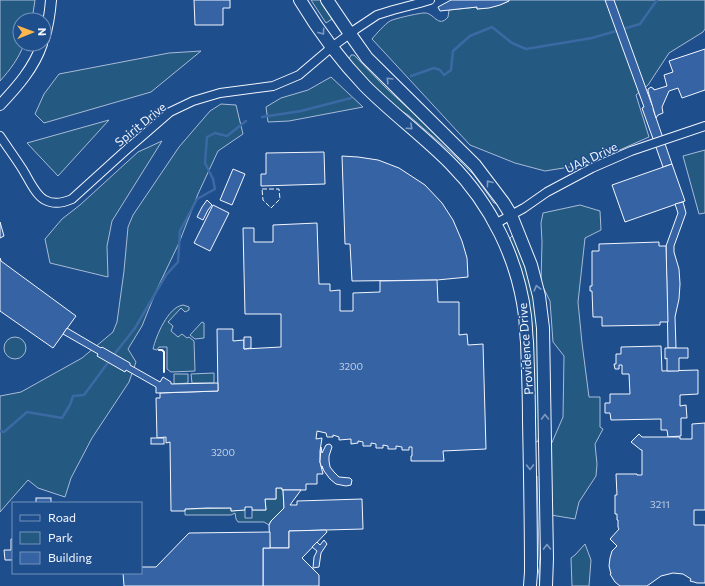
<svg xmlns="http://www.w3.org/2000/svg" width="705" height="586" font-family="Commissioner,sans-serif">
  <style>
    .green { fill: #245a82; stroke: #a8bbd7 }
    .lines { fill: none; stroke-linecap: round; stroke-linejoin: round }
    .stream { stroke: #3b69a3; stroke-width: 2.5 }
    .building { fill: #3563a3; stroke: #f2f6ff }
    .minor-casing { stroke: #f2f6ff; stroke-width: 10 }
    .tertiary-casing { stroke: #f2f6ff; stroke-width: 12 }
    .secondary-casing { stroke: #f2f6ff; stroke-width: 14 }
    .minor { stroke: #1f4e8c; stroke-width: 8 }
    .tertiary { stroke: #1f4e8c; stroke-width: 10 }
    .secondary { stroke: #1f4e8c; stroke-width: 12 }
    .fence { stroke: #f2f6ff; stroke-width: 1; stroke-dasharray: 5 2; stroke-linecap: butt }
    .wall { stroke: #f2f6ff; stroke-width: 2 }
    .oneway { stroke: #7e9ac0 }
    .labels { text-anchor: middle; dominant-baseline: central; stroke-width: 3; stroke-linejoin: round; paint-order: stroke }
    .number-label { font-size: 10px; fill: #c3d1e8 }
    .street-label { font-size: 12px; fill: #f2f6ff; stroke: #1f4e8c }
  </style>
  <rect width="100%" height="100%" fill="#1f4e8c"/>
  <g class="green">
    <path d="M0,0h35l-3,20h-12v24h4c-5,14 -14,26 -24,37z"/>
    <path d="M311,0h10l11,19 -6,4z"/>
    <path d="M509,0h196v29l-2,3 -34,21 -21,32 -12,10 13,42 -61,27 -43,7 -30,-8 -45,-18 -98,-106c4,-5 13,-15 18,-18 3,-2 29,-8 34,-8 10,-1 14,16 24,4l1,-7 28,-3v2c11,-1 22,-3 32,-8z"/>
    <path d="M201,51l-50,41 -107,31 -9,-9 9,-20 15,-20 110,-21z"/>
    <path d="M351,55h3l32,33 48,44 31,31 15,17 16,23h-2l-20,-28 -19,-19 -47,-41 -21,-13 -37,-40 -1,-3z"/>
    <path d="M331,77l32,30 -74,14 -21,1 -2,-15 15,-9 27,-8z"/>
    <path d="M221,104l15,1 7,29 -25,17 -20,43 -19,49 -22,46 -15,37 -14,23 8,13 -7,20 -37,56 -21,40 -6,19 -27,-9 -10,-8 -28,32v-116l21,-4 61,-34 31,-26 4,-10 7,-51 4,-44 5,-12 46,-68 31,-36z"/>
    <path d="M109,120l-51,56 -31,-33z"/>
    <path d="M162,141l-50,80 -5,25 1,31 -58,-14 -5,-24 17,-20 18,-14 58,-53z"/>
    <path d="M705,150v63l-6,1 -16,-58z"/>
    <path d="M580,205l20,6 1,19 -16,8 -7,64 4,41 7,54h11v30l3,2 -8,15 2,20 -1,12 -17,26 -4,17 -24,-4 -1,-68 13,-30 1,-61 -11,-14 -3,-41 -9,-18 1,-41 -1,-19 2,-10z"/>
    <path d="M512,236l2,1 15,41 5,23 3,21 3,107 -2,12 -2,1 -1,-1 -3,-116c-3,-30 -12,-57 -22,-84v-3z"/>
    <path d="M183,305l6,2v3l-4,2 -4,-4 -13,14 5,4 -2,5 7,6 4,-3 5,4 2,-1 5,4 1,30 -24,1 -4,-3v-22h-8l-2,3 -4,-1c3,-13 15,-42 30,-44z"/>
    <path d="M202,322l2,1v15l-9,1 -5,-4z"/>
    <circle cx="15" cy="348" r="11"/>
    <path d="M214,373v10h-22l-1,-9z"/>
    <path d="M174,374h14v9l-14,1z"/>
    <path d="M536,476h1l2,79 2,31h-1l-1,-12 -3,-15z"/>
    <path d="M276,488h6v2h1l1,18 -13,13 -2,4 -5,-3h-26l-2,-3 -1,-6 -4,2h-46v-6l46,-1v3l14,-1v8h7v-8h14l-1,-11h11z"/>
    <path d="M585,544l6,16 -2,26h-17l-1,-28 4,-3z"/>
  </g>
  <g class="lines">
    <g class="stream">
      <path d="M411,76l23,-8 6,2 4,5 7,-5 2,-19 17,-15 22,-9 20,16 14,6 66,-11 48,-14 17,-24"/>
      <path d="M262,117l39,-6 50,-13"/>
      <path d="M113,356l22,-28 31,-53 12,-13 2,-31 17,-32 18,-10 -2,-10 -8,-16 2,-26 8,-4 12,3 19,-15"/>
      <path d="M0,431l4,1 23,-20 35,6 8,-13 3,-9 11,-1 26,-35"/>
    </g>
  </g>
  <g class="building">
    <path d="M194,0h36v8h-7v17h-28z"/>
    <path d="M451,0h58v1l-9,4 -11,3 -12,1v-2l-37,4 -2,-4z"/>
    <path d="M605,0h9l38,105h1l1,4h-1l19,55 -9,3 -21,-59 2,-1z"/>
    <path d="M705,49v41l-23,8 -4,-10 -9,3 -7,16 1,6 -5,2 -2,3 -8,-27v-2l3,-2 3,2v1l13,-4 -3,-11 9,-3 -4,-11z"/>
    <path d="M324,152l1,32 -64,2v-12h5v-21z"/>
    <path d="M342,156l16,1 20,3 21,8 26,17 17,18 11,17 9,21 5,17 1,19 -31,3 -85,1 -2,-37h-5z"/>
    <path d="M672,164l13,37 -60,21 -13,-37z"/>
    <path d="M233,169l12,5 -13,31 -12,-5z"/>
    <path d="M207,200l5,5 -4,5 -5,10 -6,-3 5,-10z"/>
    <path d="M683,202l3,11 -12,33v6l5,17 1,15 -1,15 -4,18 1,31h-8l-2,-102 12,-33 -3,-9z"/>
    <path d="M213,205l16,8 -19,38 -16,-8z"/>
    <path d="M0,222l4,14 -4,2z"/>
    <path d="M317,223l2,61h11v7l10,-1v21h13v-18l27,-1v-11l57,-1 1,22h21v33l8,-1 1,11 15,-1 3,105 -43,2 1,10h-33v-5h1v-9h-3v3h-7v-3l-6,-1v3h-8v-3l-5,-1v3h-7v-4l-5,-1v3h-8v-4l-5,-1v2l-7,1v-5l-12,1v-3l-6,-2v2h-6l-1,-4 -9,-2 -1,8 6,-1 -2,13v11l3,12h-6v10h-11v6h-24v-2h-6v11h-11l1,11h-14v-3h-7v3l-14,1v-3h-24l-22,1v2h-14l-1,-69 -4,1v-6l-9,1 -1,-40h4v-5l58,-2 -1,-62h16v12l11,-1v9l37,-2v-33h-36l-2,-86h11v14h19v-17z"/>
    <path d="M659,242v4h7l2,76h-8v3l-58,1v-9h-9l-1,-26h-2v-5h2v-35h7v-7z"/>
    <path d="M0,258l1,3 75,55 -23,32 -53,-37z"/>
    <path d="M67,328l34,20 1,-1 28,16v2l30,17 3,-5 8,5v2l47,-1v8l-62,2v-6l-30,-17 -1,2 -28,-16 1,-2 -35,-20z"/>
    <path d="M244,337h7v11l-7,1z"/>
    <path d="M661,346l1,25 36,-1v24l-18,1v11l6,-1 1,13h-6v18l-13,1 -1,-7h-6v-11l-50,1 -1,-7h-5v-10h5v-9h20l-1,-20h-7v-9h-3v4h-4l-1,-5h2v-10h5v-7z"/>
    <path d="M665,348h23v10h-9v13h-12v-13l-2,1z"/>
    <path d="M705,423v87h-11v15h11v58h-8l-3,-1 -4,-1 1,-2 -8,-5 -10,-1 -12,3 -14,10h-27l-5,-4 -5,-8h1l-2,-8 1,-8 2,-7 5,-5 -7,-7 9,-10 -1,-2v-7h-1v-6h-2v-19h2l-1,-21h21v1h5v-25h-1l-10,-8 8,-8 3,3h38v2h12v-15z"/>
    <rect x="151" y="438" width="13" height="6"/>
    <path d="M329,444l2,1 1,2 -3,9v5l1,6 4,5 5,5 11,1 2,2 -1,5 -5,1 -10,-2 -6,-5 -6,-8 -2,-5v3l-2,-7 1,-15 1,6 4,-8z"/>
    <path d="M283,490h18l-11,15h7v-4l65,-2 1,30 -74,2v17h-19l-1,-23 2,-4 13,-13z"/>
    <rect x="36" y="498" width="15" height="5"/>
    <path d="M326,530l1,2 -25,26 17,17v11h-56v-38h26v-17z"/>
    <path d="M270,532v16h-7v38h-139l-1,-13h18v-6h15l33,-34z"/>
    <path d="M11,539h2v21h-8l-1,-10h7z"/>
    <path d="M324,540l3,4 -6,9 -2,14 -6,1 1,-11 3,-6 -5,-4 5,-5 3,3z"/>
  </g>
  <g class="lines">
    <g class="minor-casing">
      <g id="minor">
        <path d="M0,136c8,12 16,23 23,34 5,8 13,26 22,30 9,5 18,3 27,-1l53,-48 45,-39 23,-11 27,-8 53,-7 26,-11 33,-28 24,-18 21,-14 16,-5 27,-7 10,-3"/>
        <path d="M495,224l29,-16 23,-16 45,-24 39,-17 74,-25"/>
      </g>
    </g>
    <g class="tertiary-casing">
      <g id="tertiary">
        <path d="M44,39c4,-13 6,-26 7,-39"/>
        <path d="M0,105c17,-18 34,-37 42,-61"/>
      </g>
    </g>
    <g class="secondary-casing">
      <g id="secondary">
        <path d="M300,0c18,30 41,61 65,86 27,27 58,50 85,77 41,41 68,96 75,153 1,9 1,18 2,26 1,27 2,53 2,79 1,50 2,100 2,151l-1,14"/>
        <path d="M327,0l23,34 17,24 108,107 28,37 8,13 20,50 8,31 4,32 4,230 -1,28"/>
      </g>
    </g>
    <use href="#minor" class="minor"/>
    <use href="#tertiary" class="tertiary"/>
    <use href="#secondary" class="secondary"/>
    <path class="fence" d="M262,189h17l1,10 -9,9 -8,-8z"/>
    <path class="wall" d="M159,350h3l2,2v20"/>
  </g>
  <defs><path id="oneway-chevron" d="M-2-3.5L2.5 0L-2 3.5" fill="none" stroke-width="1.6" stroke-linecap="round" stroke-linejoin="round"/></defs>
  <g class="oneway">
    <use href="#oneway-chevron" transform="translate(322 32) rotate(54)"/>
    <use href="#oneway-chevron" transform="translate(389 80) rotate(-135)"/>
    <use href="#oneway-chevron" transform="translate(410 127) rotate(42)"/>
    <use href="#oneway-chevron" transform="translate(489 183) rotate(-128)"/>
    <use href="#oneway-chevron" transform="translate(537 288) rotate(-105)"/>
    <use href="#oneway-chevron" transform="translate(545 417) rotate(-91)"/>
    <use href="#oneway-chevron" transform="translate(530 467) rotate(89)"/>
    <use href="#oneway-chevron" transform="translate(547 547) rotate(-91)"/>
  </g>
  <g class="labels">
    <g class="number-label">
      <text x="351" y="366">3200</text>
      <text x="223" y="452">3200</text>
      <text x="660" y="504">3211</text>
    </g>
    <g class="street-label">
      <text transform="translate(140 124) rotate(-39)">Spirit Drive</text>
      <text transform="translate(591 157) rotate(-25)">UAA Drive</text>
      <text transform="translate(525 349) rotate(-94)">Providence Drive</text>
    </g>
  </g>
  <rect x="12" y="502" width="130" height="72" fill="#1f4e8c" stroke="#7391ba"/>
  <rect x="20" y="515" width="20" height="6" fill="#1f4e8c" stroke="#7391ba"/>
  <text x="48" y="522" font-size="12" fill="#f2f6ff">Road</text>
  <rect x="20" y="532" width="20" height="12" fill="#245a82" stroke="#7391ba"/>
  <text x="48" y="542" font-size="12" fill="#f2f6ff">Park</text>
  <rect x="20" y="552" width="20" height="12" fill="#3563a3" stroke="#7391ba"/>
  <text x="48" y="562" font-size="12" fill="#f2f6ff">Building</text>
  <g transform="translate(32 32) rotate(89)"><circle r="19" fill="#1f4e8c" stroke="#7391ba"/>
  <path d="M0-3L7 15L0 10L-7 15Z" fill="#ffb74d"/>
  <text y="-6" font-size="11" font-weight="bold" text-anchor="middle" fill="#f2f6ff">N</text>
  </g>
</svg>
